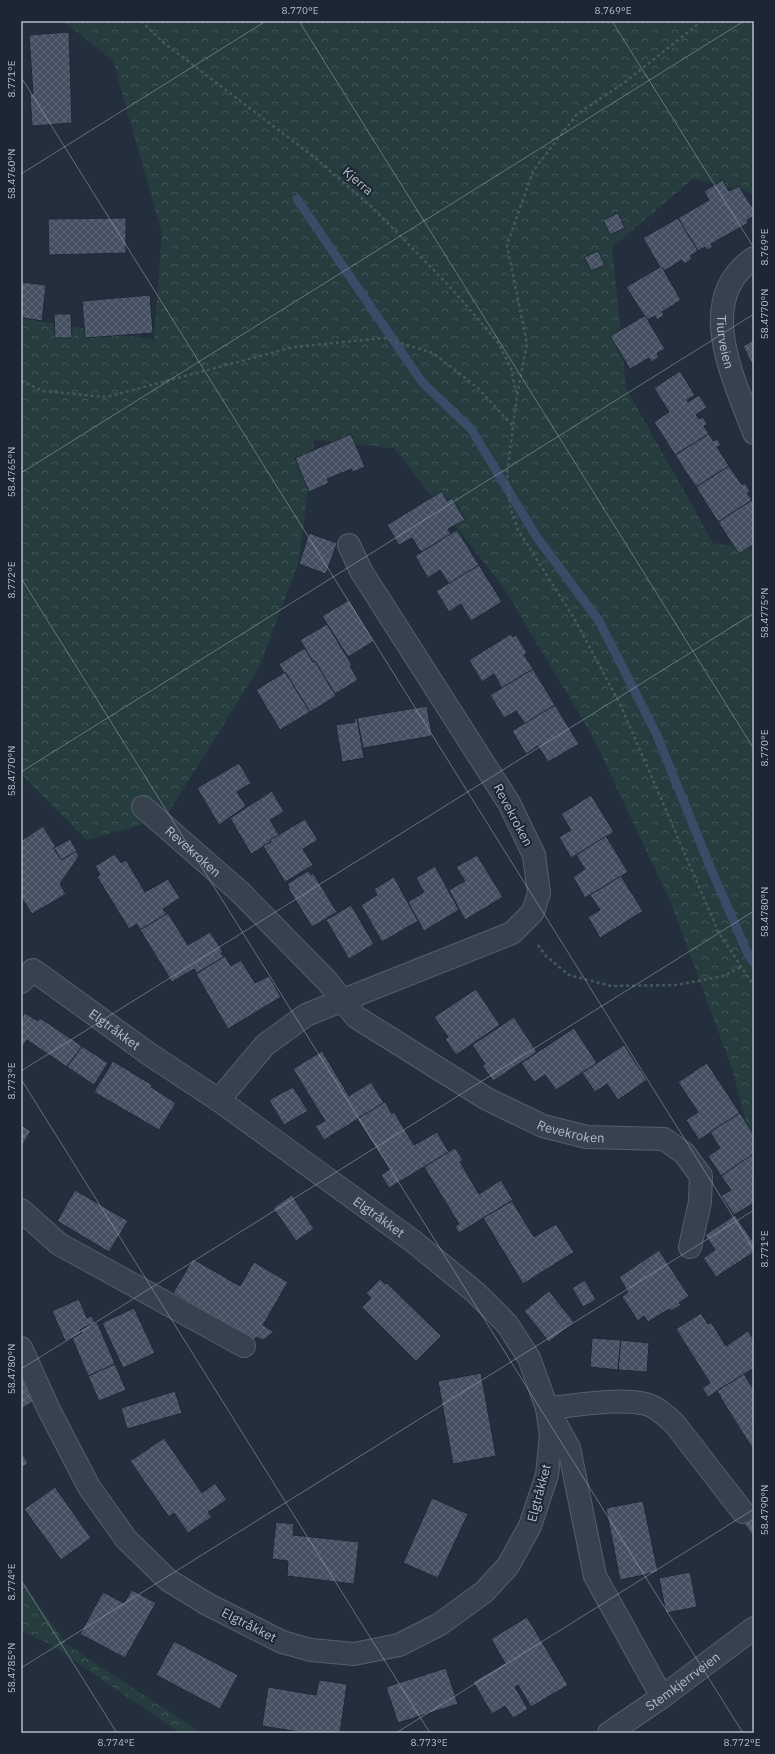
<svg xmlns="http://www.w3.org/2000/svg" width="775" height="1754" font-family="'IBM Plex Sans',sans-serif">
  <style>
    .forest { fill: url(#forest-crowns) }
    .lines { fill: none; stroke-linecap: round; stroke-linejoin: round }
    .stream { stroke: #394c67; stroke-width: 9 }
    .building { fill: url(#building-cross-hatch); stroke: #1f2835 }
    .minor-casing { stroke: #565f6c; stroke-width: 24 }
    .tertiary-casing { stroke: #565f6c; stroke-width: 24 }
    .path { stroke: #44595c; stroke-width: 2.5; stroke-dasharray: 3 3; stroke-linecap: butt }
    .minor { stroke: #38414e; stroke-width: 22 }
    .tertiary { stroke: #38414e; stroke-width: 22 }
    .ticks { fill: none; stroke: #b4bcc9; stroke-width: 1; stroke-opacity: 0.45 }
    .labels { text-anchor: middle; dominant-baseline: central; stroke-width: 4; stroke-linejoin: round; paint-order: stroke }
    .street-label { font-size: 13px; fill: #b4bcc9; stroke: #1d2633 }
    .neatline { fill: none; stroke: #b4bcc9; stroke-width: 1.5 }
    .ticks-label { font-size: 10px; text-anchor: middle; fill: #b4bcc9 }
  </style>
  <defs>
    <pattern id="forest-crowns" width="20" height="18" patternUnits="userSpaceOnUse"><rect width="20" height="18" fill="#263c3f"/><path d="M2 6a3 3 0 1 1 6 0M12 15a3 3 0 1 1 6 0" fill="none" stroke="#435659"/></pattern>
    <pattern id="building-cross-hatch" width="8" height="8" patternUnits="userSpaceOnUse"><rect width="8" height="8" fill="#455162"/><path d="M0 0l8 8M0 8l8-8" fill="none" stroke="#5d6877"/></pattern>
  </defs>
  <rect width="100%" height="100%" fill="#242f3e"/>
  <g class="forest">
    <path d="M64,21h690v174l-11,-5 -50,-11 -81,68 14,141 87,155 41,7v603l-22,-84 -61,-166 -78,-166 -89,-149 -110,-140 -80,-8 -15,121 -40,107 -94,150 -78,22 -66,-66v-456l133,22 8,-107 -49,-172z"/>
    <path d="M21,1580l45,64 136,89h-22l-130,-89 -29,-13z"/>
  </g>
  <g class="lines">
    <path class="stream" d="M297,199l125,183 49,47 65,107 63,85 57,112 55,136 37,85 6,9"/>
  </g>
  <g class="building">
    <path d="M69,32l3,91 -40,3 -2,-32h3l-4,-59z"/>
    <path d="M723,180l6,11 10,-5 15,24v6l-7,4 1,3 -37,21 2,3 -6,3 -2,-3 -7,4 -20,-33 31,-18 -5,-9z"/>
    <path d="M618,213l7,15 -15,7 -7,-15z"/>
    <path d="M126,218v35l-77,2 -1,-36z"/>
    <path d="M678,218l20,33 -8,5 2,3 -8,5 -2,-4 -18,11 -3,-2 -18,-31z"/>
    <path d="M598,251l7,14 -14,6 -7,-14z"/>
    <path d="M660,267l3,2 18,31 -19,12 2,3 -7,5 -2,-4 -8,4 -21,-33z"/>
    <path d="M21,282l25,3 -4,36 -19,-3 -2,-2z"/>
    <path d="M150,295l3,38 -68,5 -3,-37z"/>
    <path d="M54,314h17l1,24h-17z"/>
    <path d="M644,316l2,1 19,32 -8,4 2,4 -7,5 -3,-4 -19,11 -20,-33z"/>
    <path d="M754,340v28l-11,-22z"/>
    <path d="M680,371l15,24 -8,5 1,2 11,-7 8,12 -11,8 3,4 4,-2 4,7 -3,2 5,8 -34,21 -21,-33 15,-10 -15,-24z"/>
    <path d="M351,434l14,33 -12,5 -2,-3 -24,10 2,4 -20,9 -14,-34z"/>
    <path d="M709,434l4,7 4,-2 4,6 -4,2 12,19 -33,21 -21,-32z"/>
    <path d="M729,466l13,19 3,-2 5,8 -3,2 5,7 -34,22 -22,-35z"/>
    <path d="M442,491l5,10 5,-3 13,22 -17,9 3,5 -30,18 -9,-14 -13,7 -12,-20z"/>
    <path d="M752,500l2,4v40l-15,10 -21,-32z"/>
    <path d="M457,530l22,35 -30,19 -9,-14 -12,8 -13,-22z"/>
    <path d="M309,533l28,10 -11,31 -27,-10z"/>
    <path d="M479,565l23,37 -31,19 -10,-17 -12,8 -13,-21z"/>
    <path d="M349,600l25,41 -26,16 -26,-41z"/>
    <path d="M327,624l25,41 -2,1 8,14 -23,14 -20,-33 -2,1 -13,-22z"/>
    <path d="M511,634l2,3 3,-2 11,18 -3,2 9,14 -31,19 -8,-14 -12,8 -13,-22z"/>
    <path d="M305,648l8,14 2,-1 21,35 -26,16 -25,-40 -1,1 -5,-9z"/>
    <path d="M533,669l22,36 -30,19 -9,-13 -12,7 -14,-23z"/>
    <path d="M285,672l25,40 -30,18 -24,-40z"/>
    <path d="M555,705l24,39 -31,18 -10,-16 -12,8 -14,-23z"/>
    <path d="M427,706l5,30 -69,12 -6,-30z"/>
    <path d="M357,718l7,40 -22,4 -6,-37 19,-3 -1,-3z"/>
    <path d="M239,763l12,20 -14,9 9,14 -27,19 -22,-37z"/>
    <path d="M272,791l12,21 -14,8 9,15 -9,5 1,2 -20,12 -21,-36z"/>
    <path d="M591,795l23,37 -43,26 -12,-21 12,-7 -10,-16z"/>
    <path d="M305,819l13,21 -15,9 10,16 -28,17 -22,-36 8,-4 -1,-2z"/>
    <path d="M43,826l13,21 -2,1 7,12 15,-9 3,5 -19,28 6,10 -34,20 -11,-17v-56z"/>
    <path d="M606,836l22,36 -43,26 -12,-21 12,-8 -9,-14z"/>
    <path d="M70,839l7,12 -16,9 -7,-12z"/>
    <path d="M115,854l6,9 5,-3 19,32 23,-13 12,19 -17,11 4,5 -27,16 -3,-6 -8,5 -32,-52 3,-2 -5,-9z"/>
    <path d="M477,855l26,42 -38,23 -16,-30 16,-9 -9,-14z"/>
    <path d="M435,866l24,44 -35,21 -16,-29 16,-10 -8,-14z"/>
    <path d="M308,871l3,4 2,-2 24,39 -25,15 -24,-39 1,-1 -2,-3z"/>
    <path d="M621,876l22,35 -43,27 -12,-21 12,-7 -10,-15z"/>
    <path d="M394,877l24,44 -36,21 -21,-37 16,-10 -3,-6z"/>
    <path d="M351,905l23,39 -25,15 -23,-39z"/>
    <path d="M168,913l20,32 22,-13 13,20 -2,1 3,4 -27,16 -3,-4 -22,13 -32,-52z"/>
    <path d="M225,956l6,10 10,-6 14,23 14,-7 12,21 -53,32 -32,-55z"/>
    <path d="M476,989l24,36 -44,30 -11,-16 3,-2 -14,-20z"/>
    <path d="M25,1013l13,8 2,-3 42,28 -15,21 -40,-27 -4,6 -2,-2v-24z"/>
    <path d="M514,1017l23,35 -44,29 -11,-16 3,-1 -13,-19z"/>
    <path d="M574,1028l23,35 -41,27 -11,-15 -11,7 -13,-19z"/>
    <path d="M624,1045l23,35 -29,20 -11,-16 -12,8 -13,-19z"/>
    <path d="M82,1046l26,17 -14,22 -27,-18z"/>
    <path d="M322,1051l27,45 22,-14 13,21 -60,37 -9,-14 10,-5 -32,-52z"/>
    <path d="M113,1061l39,24 -1,2 25,16 -17,27 -65,-38z"/>
    <path d="M707,1063l33,50 -41,27 -13,-20 12,-8 -20,-30z"/>
    <path d="M293,1087l15,24 -24,14 -15,-25z"/>
    <path d="M385,1102l7,12 2,-2 20,33 23,-13 12,20 -60,36 -8,-13 9,-6 -33,-50z"/>
    <path d="M740,1113l14,22v19l-33,22 -13,-20 12,-8 -10,-16z"/>
    <path d="M21,1125l10,6 -10,16z"/>
    <path d="M455,1148l8,12 -3,2 19,32 22,-14 12,20 -54,33 -4,-6 4,-3 -35,-57z"/>
    <path d="M753,1154l1,49 -20,12 -13,-19 10,-6 -10,-14z"/>
    <path d="M75,1190l53,31 -19,31 -52,-31z"/>
    <path d="M292,1195l22,34 -18,12 -23,-33z"/>
    <path d="M512,1201l22,36 22,-13 18,28 -51,32 -40,-66z"/>
    <path d="M735,1215l19,28v9l-38,25 -13,-19 12,-8 -10,-15z"/>
    <path d="M659,1250l30,46 -10,7 2,2 -10,6 -2,-2 -21,13 -4,-6 -6,5 -16,-24 6,-5 -9,-15z"/>
    <path d="M193,1259l47,27 14,-24 34,20 -25,43 11,7 -11,8 -7,-3 -2,3 -81,-47z"/>
    <path d="M380,1279l5,5 2,-1 54,53 -25,25 -54,-54 9,-9 -5,-5z"/>
    <path d="M585,1280l11,20 -13,7 -11,-19z"/>
    <path d="M549,1291l25,31 -25,20 -25,-31z"/>
    <path d="M79,1299l8,19 5,-2 3,7 -15,7 2,3 -17,8 -13,-30z"/>
    <path d="M134,1308l21,45 -32,15 -21,-45z"/>
    <path d="M701,1313l7,11 3,-2 15,24 22,-15 6,9v28l-46,29 -6,-9 8,-5 -34,-54z"/>
    <path d="M97,1322l18,42 -27,12 -16,-38 10,-5 -2,-3z"/>
    <path d="M592,1338l29,2 -3,30 -28,-3z"/>
    <path d="M621,1340l28,3 -2,29 -29,-2z"/>
    <path d="M115,1364l11,26 -27,11 -11,-25z"/>
    <path d="M481,1373l15,83 -43,8 -15,-83z"/>
    <path d="M744,1374l10,16 -1,59 -33,-52h1l-4,-6z"/>
    <path d="M21,1378l14,22 -14,9z"/>
    <path d="M175,1391l7,22 -55,16 -6,-21z"/>
    <path d="M164,1438l38,55 13,-10 12,17 -19,12 4,5 -24,16 -14,-20 -5,4 -39,-56z"/>
    <path d="M21,1452l7,11 -7,5z"/>
    <path d="M55,1487l36,51 -30,22 -37,-51z"/>
    <path d="M432,1498l36,16 -30,64 -35,-15z"/>
    <path d="M643,1501l15,71 -38,8 -14,-72z"/>
    <path d="M754,1517v21l-10,-15z"/>
    <path d="M276,1522l18,2 -1,11 66,7 -5,42 -67,-8 1,-15 -16,-2z"/>
    <path d="M690,1572l7,35 -31,6 -7,-35z"/>
    <path d="M132,1590l24,13 -31,55 -45,-24 23,-42 21,11z"/>
    <path d="M527,1617l41,68 -37,22 -13,-22 -3,2 13,22 -15,9 -8,-12 -13,8 -19,-32 32,-19 -14,-24z"/>
    <path d="M174,1641l64,34 -18,34 -64,-34z"/>
    <path d="M446,1668l12,36 -60,19 -12,-36z"/>
    <path d="M319,1680l28,4 -7,49h-35l-43,-7 6,-39 48,8z"/>
  </g>
  <g class="lines">
    <g class="minor-casing">
      <g id="minor">
        <path id="s1" d="M754,258c-61,41 -20,121 0,175"/>
        <path id="s2" d="M143,807l97,85 87,89 29,36 131,82 56,27 44,11 77,2 20,14 17,23 -1,26 -10,45"/>
        <path id="s3" d="M21,982l12,-12 116,84 71,47 194,141 61,50 32,32 22,34 18,50 4,27 -4,40 -17,51 -22,40 -24,26 -44,32 -41,21 -45,9 -43,-4 -29,-8 -75,-38 -39,-24 -42,-41 -37,-52 -40,-77 -28,-62"/>
        <path d="M220,1101l3,-6 42,-50 41,-30 206,-82 21,-21 6,-19 -5,-38 -25,-52 -148,-232 -12,-26"/>
        <path d="M21,1210l38,34 185,102"/>
        <path d="M662,1697l-67,-121 -26,-128 -22,-40c28,-2 73,-11 99,-4 11,3 20,12 28,19l69,89"/>
      </g>
    </g>
    <g class="tertiary-casing">
      <g id="tertiary">
        <path id="s4" d="M609,1733l53,-36 92,-69"/>
      </g>
    </g>
    <g class="path">
      <path d="M141,21l23,22 150,114 60,52 77,79 46,53 14,27 5,24"/>
      <path d="M702,21l-78,62 -47,31 -44,57 -26,74 20,99 -10,51 -10,79 3,33 8,23 56,88 47,88 98,227 35,53"/>
      <path d="M21,381l22,10 63,6 188,-50 90,-9 49,15 45,35 34,37"/>
      <path d="M538,945l8,11 23,19 42,11 66,-1 46,-9 18,-9"/>
    </g>
    <use href="#minor" class="minor"/>
    <use href="#tertiary" class="tertiary"/>
  </g>
  <path class="ticks" d="M299,21l455,728M612,21l142,227M21,77l733,1173M21,174l245,-153M21,473l723,-452M21,578l722,1155M21,772l733,-458M21,1071l733,-458M21,1079l409,654M21,1369l733,-458M21,1580l96,153M21,1668l733,-458M396,1733l358,-224"/>
  <g class="labels">
    <g class="street-label">
      <text transform="translate(358 181) rotate(41)">Kjerra</text>
      <text stroke="none"><textPath href="#s1" startOffset="95">Tiurveien</textPath></text>
      <text transform="translate(513 815) rotate(62)">Revekroken</text>
      <text stroke="none"><textPath href="#s2" startOffset="67">Revekroken</textPath></text>
      <text stroke="none"><textPath href="#s3" startOffset="118">Elgtråkket</textPath></text>
      <text stroke="none"><textPath href="#s2" startOffset="545">Revekroken</textPath></text>
      <text stroke="none"><textPath href="#s3" startOffset="442">Elgtråkket</textPath></text>
      <text transform="translate(539 1493) rotate(-75)">Elgtråkket</text>
      <text transform="translate(249 1625) rotate(27)">Elgtråkket</text>
      <text stroke="none"><textPath href="#s4" startOffset="90">Stemkjerrveien</textPath></text>
    </g>
  </g>
  <rect width="775" height="1754" fill="none" stroke="#1d2633" stroke-width="44"/>
  <rect x="22" y="22" width="731" height="1710" class="neatline"/>
  <g class="ticks-label">
    <text x="300" y="14">8.770°E</text>
    <text x="613" y="14">8.769°E</text>
    <text transform="translate(11 79) rotate(-90)" y="4">8.771°E</text>
    <text transform="translate(11 174) rotate(-90)" y="4">58.4760°N</text>
    <text transform="translate(764 247) rotate(-90)" y="4">8.769°E</text>
    <text transform="translate(764 314) rotate(-90)" y="4">58.4770°N</text>
    <text transform="translate(11 472) rotate(-90)" y="4">58.4765°N</text>
    <text transform="translate(11 580) rotate(-90)" y="4">8.772°E</text>
    <text transform="translate(764 613) rotate(-90)" y="4">58.4775°N</text>
    <text transform="translate(764 748) rotate(-90)" y="4">8.770°E</text>
    <text transform="translate(11 771) rotate(-90)" y="4">58.4770°N</text>
    <text transform="translate(764 912) rotate(-90)" y="4">58.4780°N</text>
    <text transform="translate(11 1081) rotate(-90)" y="4">8.773°E</text>
    <text transform="translate(764 1249) rotate(-90)" y="4">8.771°E</text>
    <text transform="translate(11 1369) rotate(-90)" y="4">58.4780°N</text>
    <text transform="translate(764 1510) rotate(-90)" y="4">58.4790°N</text>
    <text transform="translate(11 1582) rotate(-90)" y="4">8.774°E</text>
    <text transform="translate(11 1668) rotate(-90)" y="4">58.4785°N</text>
    <text x="116" y="1746">8.774°E</text>
    <text x="429" y="1746">8.773°E</text>
    <text x="742" y="1746">8.772°E</text>
  </g>
</svg>
